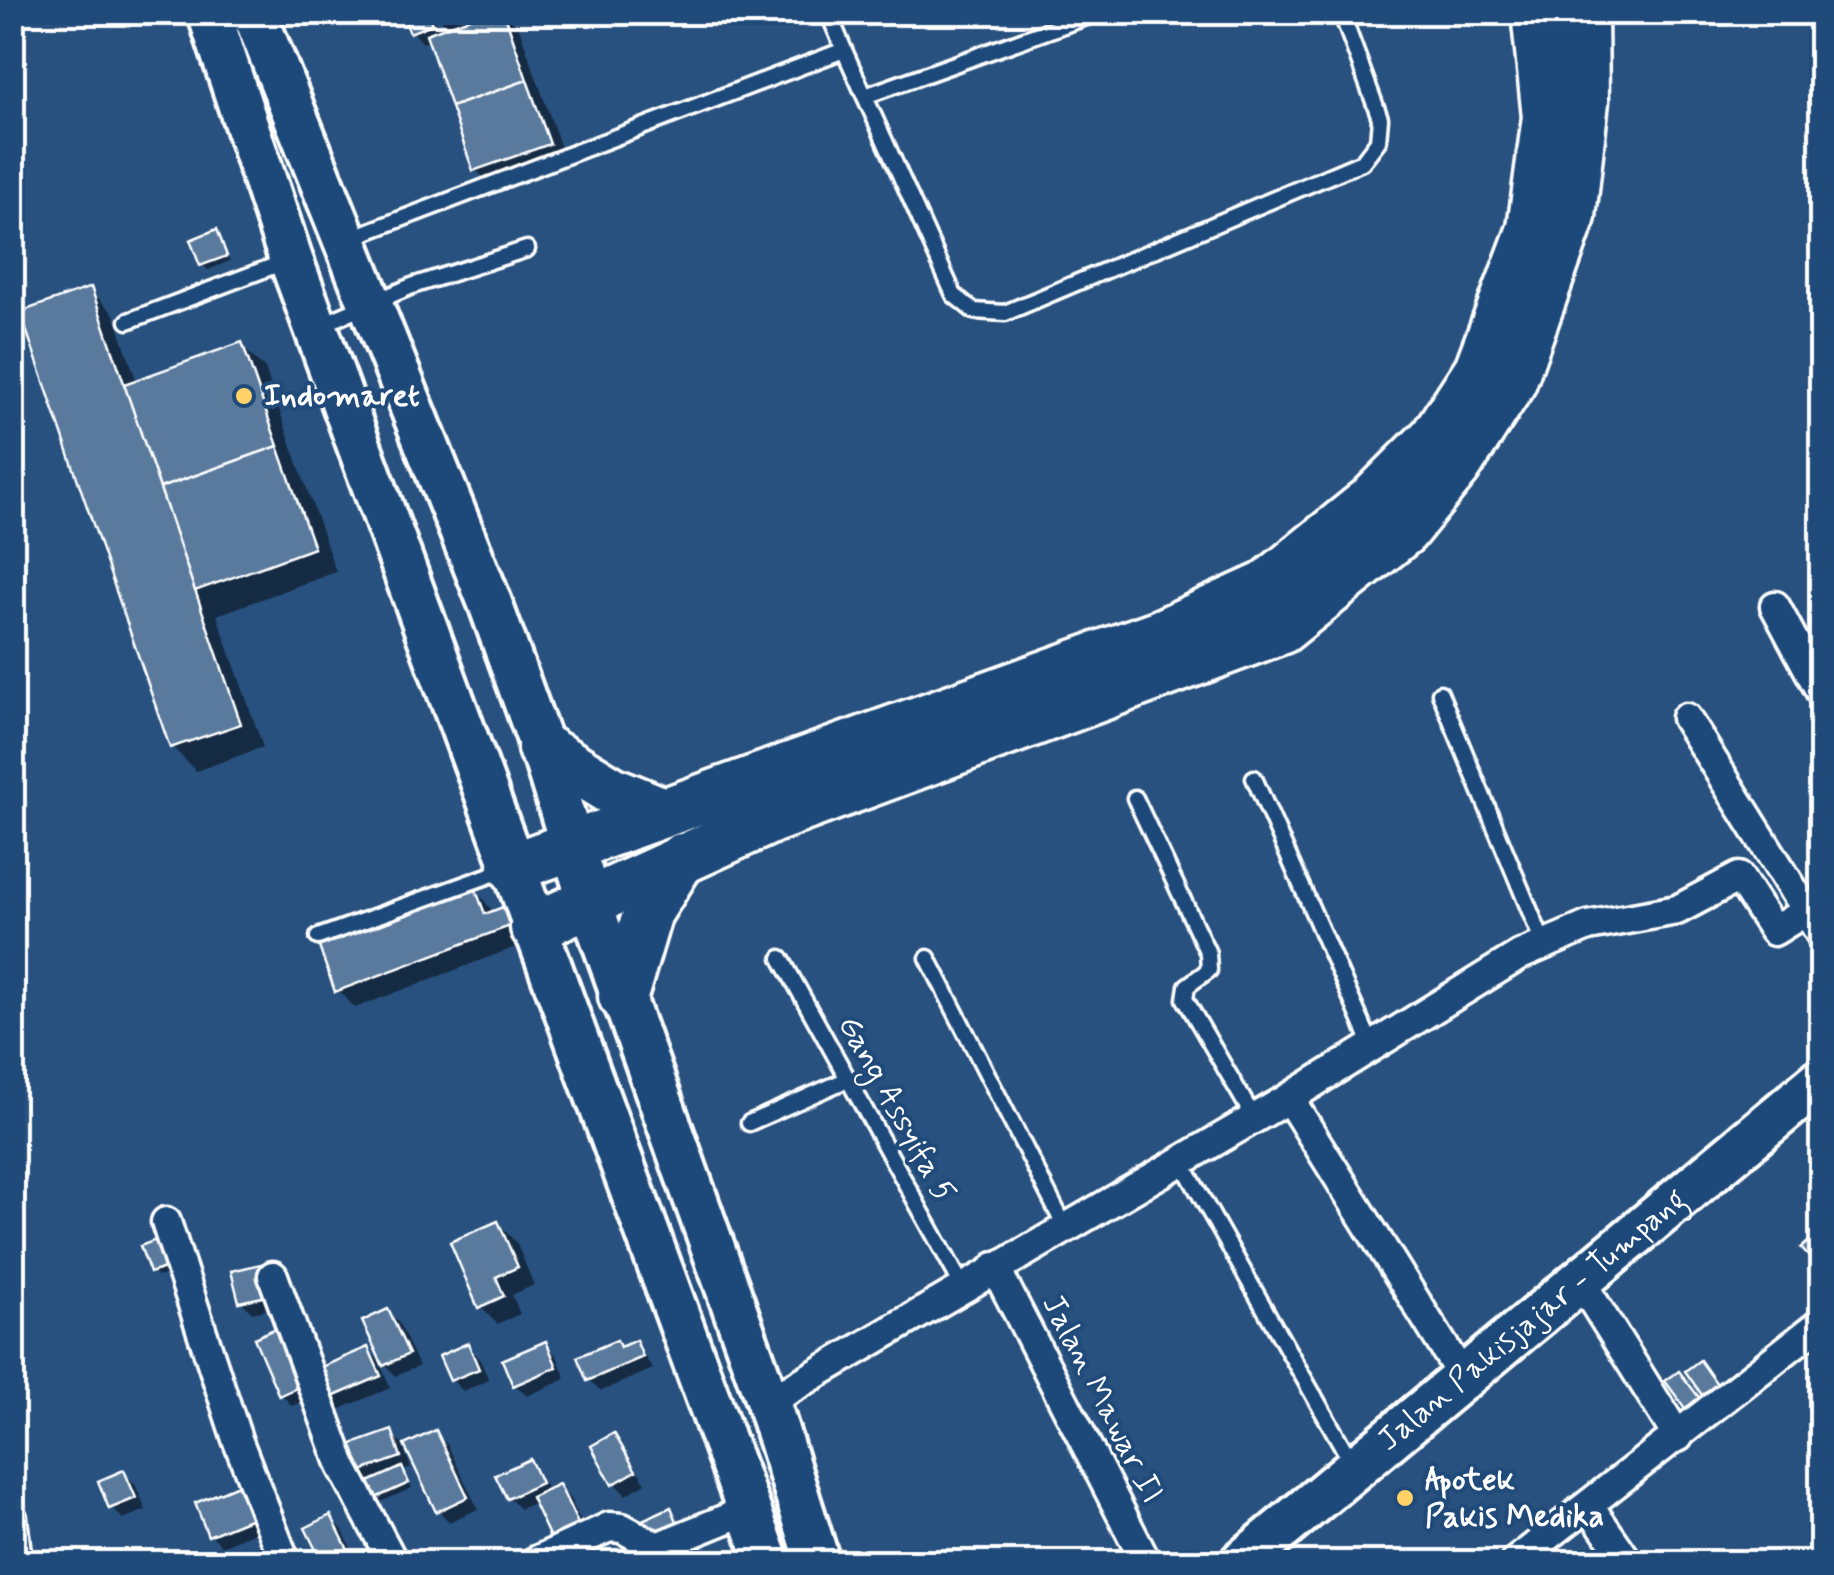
<svg xmlns="http://www.w3.org/2000/svg" width="1834" height="1575" font-family="Mynerve,sans-serif">
  <style>
    .shadow { fill: #0007 }
    .building { fill: #5a7a9d; stroke: #fff; stroke-width: 2.5 }
    .lines { fill: none; stroke-linecap: round; stroke-linejoin: round }
    .lane-casing { stroke: #fff; stroke-width: 21 }
    .street-casing { stroke: #fff; stroke-width: 35 }
    .primary-casing { stroke: #fff; stroke-width: 50 }
    .highway-casing { stroke: #fff; stroke-width: 55 }
    .lane { stroke: #1f4a7a; stroke-width: 14 }
    .street { stroke: #1f4a7a; stroke-width: 28 }
    .primary { stroke: #1f4a7a; stroke-width: 42 }
    .highway { stroke: #1f4a7a; stroke-width: 48 }
    .poi-dot { fill: #ffd166; stroke: #1f4a7a; stroke-width: 4 }
    .labels { text-anchor: middle; dominant-baseline: central; stroke-width: 8; stroke-linejoin: round; paint-order: stroke }
    .poi-label { font-size: 32px; font-weight: bold; fill: #fff; stroke: #1f4a7a; text-anchor: start }
    .street-label { font-size: 32px; fill: #fff; stroke: #1f4a7a }
  </style>
  <rect width="100%" height="100%" fill="#28517f"/>
  <filter id="ink" filterUnits="userSpaceOnUse"><feTurbulence type="fractalNoise" baseFrequency=".01" numOctaves="2"/><feDisplacementMap in="SourceGraphic" scale="20" xChannelSelector="R" yChannelSelector="G"/><feConvolveMatrix kernelMatrix="1 2 1 2 8 2 1 2 1" color-interpolation-filters="sRGB"/></filter>
  <g filter="url(#ink)">
    <g class="shadow">
      <path d="M404,12h28l8,21 7,-4 -9,-17h80l-11,4 12,12 47,134 -73,25 -17,-17 -45,-130 -8,3 -11,-12z"/>
      <path d="M216,232l14,29 -22,9 -5,-5z"/>
      <path d="M90,290l24,24 23,68 104,-37 24,24 71,203 -119,43 46,132 -67,24 -24,-24z"/>
      <path d="M474,888l20,25 9,-3 17,18 6,15 -171,65 -17,-18z"/>
      <path d="M498,1224l18,18 18,43 -22,10 8,19 -23,10 -17,-18z"/>
      <path d="M166,1246l9,25 -17,6 -5,-5z"/>
      <path d="M234,1273l48,33 -30,7 -11,-12z"/>
      <path d="M388,1312l11,11 20,43 -23,10 -11,-11z"/>
      <path d="M280,1329l35,67 -23,10 -11,-12z"/>
      <path d="M616,1343l6,6 13,-6 18,26 -52,22 -12,-11z"/>
      <path d="M545,1344l12,12 9,23 -39,17 -12,-11z"/>
      <path d="M468,1346l11,12 10,22 -26,11 -11,-11z"/>
      <path d="M368,1350l11,11 11,27 -54,23 -11,-11z"/>
      <path d="M391,1433l11,11 9,24 -8,3 9,17 -34,15 -31,-55z"/>
      <path d="M436,1433l11,11 31,65 -29,13 -11,-12z"/>
      <path d="M614,1436l32,47 -20,12 -12,-12z"/>
      <path d="M529,1462l20,29 9,-4 12,11 19,42 -53,-38 -16,7 -11,-11z"/>
      <path d="M124,1473l11,11 11,26 -23,9 -11,-11 -11,-26z"/>
      <path d="M242,1486l24,41 -44,19 -11,-11z"/>
      <path d="M331,1518l11,11 16,33h-33l-16,-33z"/>
      <path d="M263,1555l8,7h-25z"/>
      <path d="M175,1556l6,6h-22z"/>
    </g>
    <g class="building">
      <path d="M401,12h26l5,12 -22,9z"/>
      <path d="M486,12h18l23,68 -76,27 -25,-73z"/>
      <path d="M527,80l23,64 -77,27 -22,-64z"/>
      <path d="M217,229l10,27 -27,10 -10,-26z"/>
      <path d="M91,287l150,437 -71,24 -150,-436z"/>
      <path d="M242,342l36,104 -118,42 -36,-104z"/>
      <path d="M278,446l36,102 -119,43 -35,-103z"/>
      <path d="M474,885l11,29 18,-7 7,19 -175,66 -17,-48z"/>
      <path d="M498,1221l20,46 -22,10 8,19 -26,12 -28,-66z"/>
      <path d="M1822,1230v41l-21,-23z"/>
      <path d="M161,1238l10,28 -21,7 -10,-27z"/>
      <path d="M265,1263l7,32 -33,7 -8,-31z"/>
      <path d="M388,1309l21,45 -26,12 -21,-45z"/>
      <path d="M281,1326l24,58 -26,12 -25,-58z"/>
      <path d="M617,1340l3,7 16,-7 7,17 -56,24 -10,-24z"/>
      <path d="M546,1341l11,26 -44,19 -11,-26z"/>
      <path d="M468,1343l11,26 -29,12 -11,-25z"/>
      <path d="M368,1347l13,29 -58,25 -13,-29z"/>
      <path d="M1700,1360l19,27 -15,11 -19,-27z"/>
      <path d="M1679,1371l25,33 -14,11 -25,-34z"/>
      <path d="M392,1430l9,27 -48,17 -9,-27z"/>
      <path d="M436,1430l32,67 -32,15 -32,-67z"/>
      <path d="M614,1433l22,38 -24,14 -21,-39z"/>
      <path d="M530,1459l11,24 -34,16 -12,-24z"/>
      <path d="M402,1467l7,16 -38,17 -7,-16z"/>
      <path d="M124,1470l12,28 -27,11 -11,-28z"/>
      <path d="M243,1483l14,33 -49,20 -13,-33z"/>
      <path d="M559,1484l21,44 -28,14 -21,-45z"/>
      <path d="M671,1507l8,19 -33,15 -8,-19z"/>
      <path d="M331,1515l21,43 -10,4h-20l-17,-34z"/>
    </g>
    <g class="lines">
      <g class="lane-casing">
        <g id="lane">
          <path d="M844,50l110,245 20,16 31,2 357,-151 16,-21 2,-23 -39,-106"/>
          <path d="M865,96l235,-84"/>
          <path d="M351,238l493,-188 -16,-38"/>
          <path d="M128,321l159,-60"/>
          <path d="M321,325l91,-39 115,-37"/>
          <path d="M1440,693l104,252"/>
          <path d="M1254,778l118,268"/>
          <path d="M1135,798l73,155 1,17 -22,16 -2,13 69,119"/>
          <path d="M318,937l189,-68"/>
          <path d="M781,958l182,329"/>
          <path d="M928,958l137,269"/>
          <path d="M749,1123l99,-44"/>
          <path d="M1181,1161l172,304"/>
        </g>
      </g>
      <g class="street-casing">
        <g id="street">
          <path d="M1775,606l47,88"/>
          <path d="M1686,718l136,218"/>
          <path d="M1289,1098l175,281"/>
          <path d="M166,1222l71,217 48,123"/>
          <path d="M995,1267l151,295"/>
          <path d="M273,1276l69,190 51,96"/>
          <path d="M1581,1282l97,155"/>
          <path d="M768,1402l521,-304 231,-143 68,-29 89,-16 62,-33 35,54 32,-20"/>
          <path d="M1589,1506l39,56"/>
          <path d="M12,1518l5,44"/>
          <path d="M534,1562l75,-35 13,1 35,19 91,-37"/>
          <path d="M1515,1562l307,-240"/>
        </g>
      </g>
      <g class="primary-casing">
        <g id="primary">
          <path d="M209,12l82,248 477,1302"/>
          <path d="M250,12l7,8 233,583 52,145 48,155 178,499 50,160"/>
          <path id="s1" d="M1242,1562l580,-483"/>
        </g>
      </g>
      <g class="highway-casing">
        <g id="highway">
          <path d="M542,748l70,43 51,21"/>
          <path d="M513,867l647,-233 106,-48 107,-87 61,-61 45,-69 53,-140 15,-112 -11,-105"/>
          <path d="M535,927l238,-109 509,-189 122,-98 53,-65 55,-85 59,-165 13,-115 -1,-89"/>
          <path d="M623,996l25,-84 34,-54"/>
        </g>
      </g>
      <use href="#lane" class="lane"/>
      <use href="#street" class="street"/>
      <use href="#primary" class="primary"/>
      <use href="#highway" class="highway"/>
    </g>
  </g>
  <g class="poi-dot">
    <circle cx="244" cy="396" r="10"/>
    <circle cx="1405" cy="1498" r="10"/>
  </g>
  <g class="labels">
    <g class="poi-label">
      <text x="264" y="396">Indomaret</text>
      <text x="1425" y="1480">Apotek<tspan x="1425" dy="37">Pakis Medika</tspan></text>
    </g>
    <g class="street-label">
      <text transform="translate(896 1109) rotate(61)">Gang Assyifa 5</text>
      <text stroke="none"><textPath href="#s1" startOffset="378">Jalan Pakisjajar - Tumpang</textPath></text>
      <text transform="translate(1102 1399) rotate(63)">Jalan Mawar II</text>
    </g>
  </g>
  <rect width="1834" height="1575" fill="none" stroke="#1f4a7a" stroke-width="50"/>
  <rect x="25" y="25" width="1784" height="1525" fill="none" stroke="#fff" stroke-width="4" filter="url(#ink)"/>
</svg>
